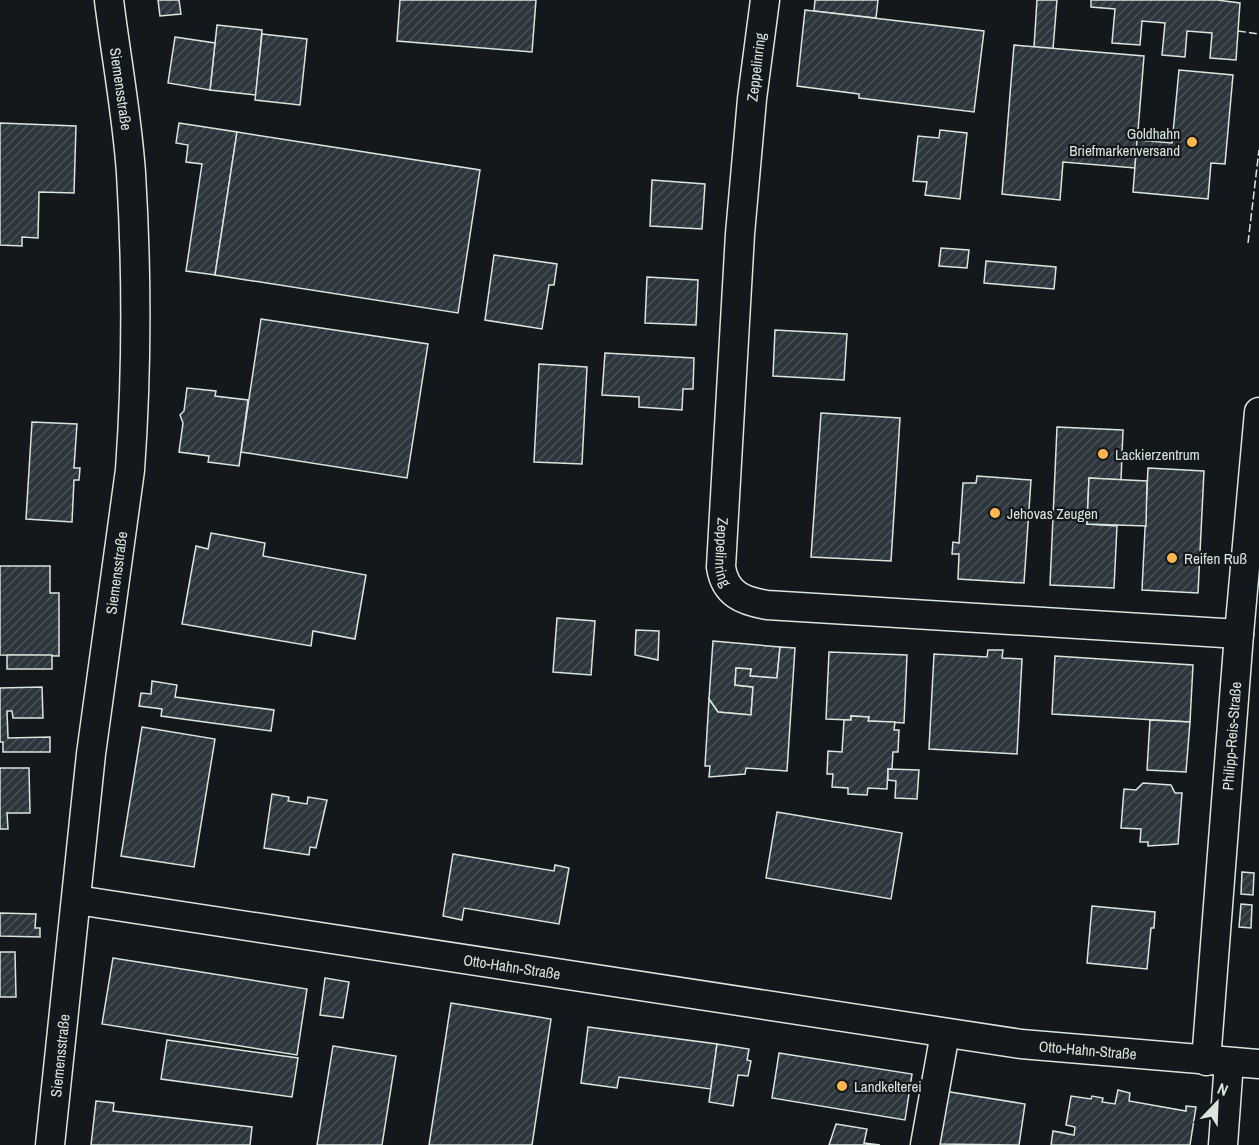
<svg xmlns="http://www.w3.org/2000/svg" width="1259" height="1145" font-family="'Archivo Narrow',sans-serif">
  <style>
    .building { fill: url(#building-hatch); stroke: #d8e6dc; stroke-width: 1.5 }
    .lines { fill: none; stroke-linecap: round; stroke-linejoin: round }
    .minor-casing { stroke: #d8e6dc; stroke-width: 31 }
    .minor { stroke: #14181c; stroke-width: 28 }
    .fence { stroke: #d8e6dc; stroke-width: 1.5; stroke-dasharray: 8 3; stroke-linecap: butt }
    .poi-dot { fill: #ffb74d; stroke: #14181c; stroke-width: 2 }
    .labels { text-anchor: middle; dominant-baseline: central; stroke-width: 4.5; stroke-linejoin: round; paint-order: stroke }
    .street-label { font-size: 15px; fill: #d8e6dc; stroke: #14181c }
    .poi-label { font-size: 15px; fill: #d8e6dc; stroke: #14181c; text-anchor: start }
  </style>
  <defs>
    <pattern id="building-hatch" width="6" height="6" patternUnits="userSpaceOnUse" patternTransform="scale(1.5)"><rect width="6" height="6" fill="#2c363c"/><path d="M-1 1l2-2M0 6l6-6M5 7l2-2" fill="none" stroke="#4a5358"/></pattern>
  </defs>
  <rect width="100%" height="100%" fill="#14181c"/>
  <g class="building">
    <path d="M158,0h21l2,14 -21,2z"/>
    <path d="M400,0h136l-4,52 -135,-11z"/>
    <path d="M815,0h63l-2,18 -62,-7z"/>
    <path d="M1037,0h20l-4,49 -19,-2z"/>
    <path d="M1091,0h126l23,3 -4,57 -26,-2 2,-25 -25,-2 -2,26 -23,-2 3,-32 -23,-2 -2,24 -28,-2 3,-34 -24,-2z"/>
    <path d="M805,10l179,21 -10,81 -115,-14v-4l-62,-8z"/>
    <path d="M217,25l45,5 -6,65 -46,-5z"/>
    <path d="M262,34l45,5 -7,66 -45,-5z"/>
    <path d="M175,37l40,6 -5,47 -42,-7z"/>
    <path d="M1014,45l130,11 -9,112 -72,-6 -3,38 -58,-6z"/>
    <path d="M1179,70l54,5 -8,89 -14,-1 -3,36 -75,-7 4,-52 35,3z"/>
    <path d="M0,123l76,3 -2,67 -35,-1 -1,46 -16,-1v9l-22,-1z"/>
    <path d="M179,123l58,9 -22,143 -29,-4 16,-107 -16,-2 2,-17 -12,-2z"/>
    <path d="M940,130l27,3 -7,66 -35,-4 2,-13 -14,-1 5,-45 21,2z"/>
    <path d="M237,132l243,38 -22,143 -243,-38z"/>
    <path d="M652,180l53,4 -3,45 -52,-3z"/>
    <path d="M941,248l28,2 -2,18 -28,-2z"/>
    <path d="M494,255l63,9 -3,21h-5l-7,44 -57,-9z"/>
    <path d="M986,261l70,6 -2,22 -70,-6z"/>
    <path d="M647,277l51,3 -2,45 -51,-2z"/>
    <path d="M261,319l167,25 -21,134 -166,-26z"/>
    <path d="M775,330l72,4 -3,46 -71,-4z"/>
    <path d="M605,353l89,5 -1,31h-10l-1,21 -43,-3v-10l-37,-2z"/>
    <path d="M539,364l48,3 -5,97 -48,-2z"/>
    <path d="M187,388l29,3 -1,5 33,4 -9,66 -31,-4 1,-6 -30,-4 4,-29 -3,-8 4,-4z"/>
    <path d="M821,413l79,5 -9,143 -80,-4z"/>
    <path d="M32,422l45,2 -3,44h6l-1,12h-5l-2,42 -46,-3z"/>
    <path d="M1057,427l66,3 -2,50 -32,-2 -2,46 30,2 -3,62 -64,-3z"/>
    <path d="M1148,468l56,3 -6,122 -56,-3z"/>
    <path d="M977,476l54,4 -7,103 -66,-4 1,-25h-7l1,-12 6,1 4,-60h13z"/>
    <path d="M1089,478l58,3 -1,45 -59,-2z"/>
    <path d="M211,533l54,10 -2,13 103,19 -11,64 -42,-8 -2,15 -129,-22 14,-78 12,3z"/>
    <path d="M0,566h50v27h9v63l-59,-1z"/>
    <path d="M557,618l38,3 -4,54 -38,-3z"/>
    <path d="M636,630l23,1 -1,29 -23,-5z"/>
    <path d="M713,641l67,6 -3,31 -27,-2 1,-7 -15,-1 -1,17 18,2 -2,28 -33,-3 -9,-13z"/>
    <path d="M780,647l15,1 -8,123 -41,-3 -1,6 -36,3 1,-11h-5l4,-67 9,13 33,3 2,-28 -18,-2 1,-17 15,1 -1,7 27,2z"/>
    <path d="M988,650h15l-1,8 20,1 -5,95 -88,-5 5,-95 53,3z"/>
    <path d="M829,652l78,3 -3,68 -36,-2 1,-4 -18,-1v4l-25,-1z"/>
    <rect x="7" y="655" width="45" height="14"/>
    <path d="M1055,656l138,9 -3,57 -138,-8z"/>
    <path d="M152,681l25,4 -2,12 99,13 -3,21 -110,-15 1,-7 -23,-3 2,-13 10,1z"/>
    <path d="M42,687l1,31h-30l-1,-7h-5l1,27 42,-1v15h-47v-10h-3v-54z"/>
    <path d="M851,716l18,1 -1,4 27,1 -1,8h5l-1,22h-5l-1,17h-4l-1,20 -19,-1 -1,7 -19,-1v-6l-16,-1 1,-13h-6l1,-23 14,1 2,-32h7z"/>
    <path d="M1150,720l40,2 -4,50 -39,-2z"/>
    <path d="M142,727l73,12 -21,128 -73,-11z"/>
    <path d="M0,768h29l1,45h-23l1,16h-8z"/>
    <path d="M888,769l31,1 -2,29 -22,-1 1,-17 -8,-1z"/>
    <path d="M1143,783l28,2 4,8h7l-4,51 -30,2v-4h-8l1,-13 -20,-1 3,-39 12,1z"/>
    <path d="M272,794l17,3 -1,4 19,3 1,-7 19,3 -11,48 -6,-1 -1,8 -45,-7z"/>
    <path d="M777,812l125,21 -11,66 -125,-21z"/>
    <path d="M453,854l101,17 1,-6 14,3 -10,56 -95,-16 -2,12 -19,-4z"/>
    <path d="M1242,872l12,1 -1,22 -12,-1z"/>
    <path d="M1241,904l11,1 -1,23 -12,-1z"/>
    <path d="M1092,906l63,6 -1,16h-3l-4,41 -60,-6z"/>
    <path d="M0,913l36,1 -1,14h5v9l-40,-1z"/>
    <path d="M0,952h15l1,45h-16z"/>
    <path d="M113,958l194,31 -10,66 -195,-31z"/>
    <path d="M325,978l24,4 -6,36 -23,-3z"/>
    <path d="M451,1003l100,16 -19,126h-103z"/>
    <path d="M588,1027l129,17 -6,45 -92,-12 -2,11 -36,-5z"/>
    <path d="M167,1040l131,18 -6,39 -131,-18z"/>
    <path d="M717,1044l32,5 -2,11 4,1 -3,15 -10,-1 -5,31 -24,-4z"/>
    <path d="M333,1046l63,10 -14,89h-65z"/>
    <path d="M779,1053l133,21 -7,46 -133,-22z"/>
    <path d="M1118,1090l12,3 -1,8 57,10v-5l10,1 -6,38h-139l2,-14 21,4 1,-8 -9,-2 5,-29 20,3 1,-3 11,2 -1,4 13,2z"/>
    <path d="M944,1091l81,13 -6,41 -83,-1z"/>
    <path d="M96,1101l18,2 -1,8 139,16 -2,18h-159z"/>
    <path d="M836,1124l31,5 -3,14 16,2h-51z"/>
  </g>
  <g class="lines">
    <g class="minor-casing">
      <g id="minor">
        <path id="s1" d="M765,0l-13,99 -12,135 -19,333c4,27 22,34 46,38l472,29"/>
        <path id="s2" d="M77,900l944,144 238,20"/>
        <path id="s3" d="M1206,1061l33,-427 20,-222"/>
        <path id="s4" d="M50,1145l41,-391 39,-284c7,-99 7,-198 1,-297 -4,-58 -15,-116 -22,-173"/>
        <path d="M925,1145l20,-112"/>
        <path d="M1223,1145l6,-83"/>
      </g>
    </g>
    <use href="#minor" class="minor"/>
    <g class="fence">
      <path d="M1238,31l21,3"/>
      <path d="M1248,243l11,-93"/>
    </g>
  </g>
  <g class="poi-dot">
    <circle cx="1192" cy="142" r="6"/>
    <circle cx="1103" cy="454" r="6"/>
    <circle cx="995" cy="513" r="6"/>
    <circle cx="1172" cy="558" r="6"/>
    <circle cx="842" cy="1086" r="6"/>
  </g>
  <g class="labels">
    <g class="street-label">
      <text transform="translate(756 67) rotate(-83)">Zeppelinring</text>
      <text transform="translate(121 89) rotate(82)">Siemensstraße</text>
      <text stroke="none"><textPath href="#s1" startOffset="554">Zeppelinring</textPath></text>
      <text stroke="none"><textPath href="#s4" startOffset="576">Siemensstraße</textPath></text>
      <text stroke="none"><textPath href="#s3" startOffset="326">Philipp-Reis-Straße</textPath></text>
      <text stroke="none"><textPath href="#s2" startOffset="440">Otto-Hahn-Straße</textPath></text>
      <text stroke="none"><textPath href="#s2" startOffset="1022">Otto-Hahn-Straße</textPath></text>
      <text stroke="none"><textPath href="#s4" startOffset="90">Siemensstraße</textPath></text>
    </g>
    <g class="poi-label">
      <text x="1180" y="133" text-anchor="end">Goldhahn<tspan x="1180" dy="17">Briefmarkenversand</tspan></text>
      <text x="1115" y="454">Lackierzentrum</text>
      <text x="1007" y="513">Jehovas Zeugen</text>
      <text x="1184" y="558">Reifen Ruß</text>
      <text x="854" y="1086">Landkelterei</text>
    </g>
  </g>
  <g transform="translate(1217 1103) rotate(23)" stroke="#14181c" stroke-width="4.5" paint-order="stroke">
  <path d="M0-4.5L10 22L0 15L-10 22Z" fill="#d8e6dc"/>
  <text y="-9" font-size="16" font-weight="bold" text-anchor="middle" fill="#d8e6dc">N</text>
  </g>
</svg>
